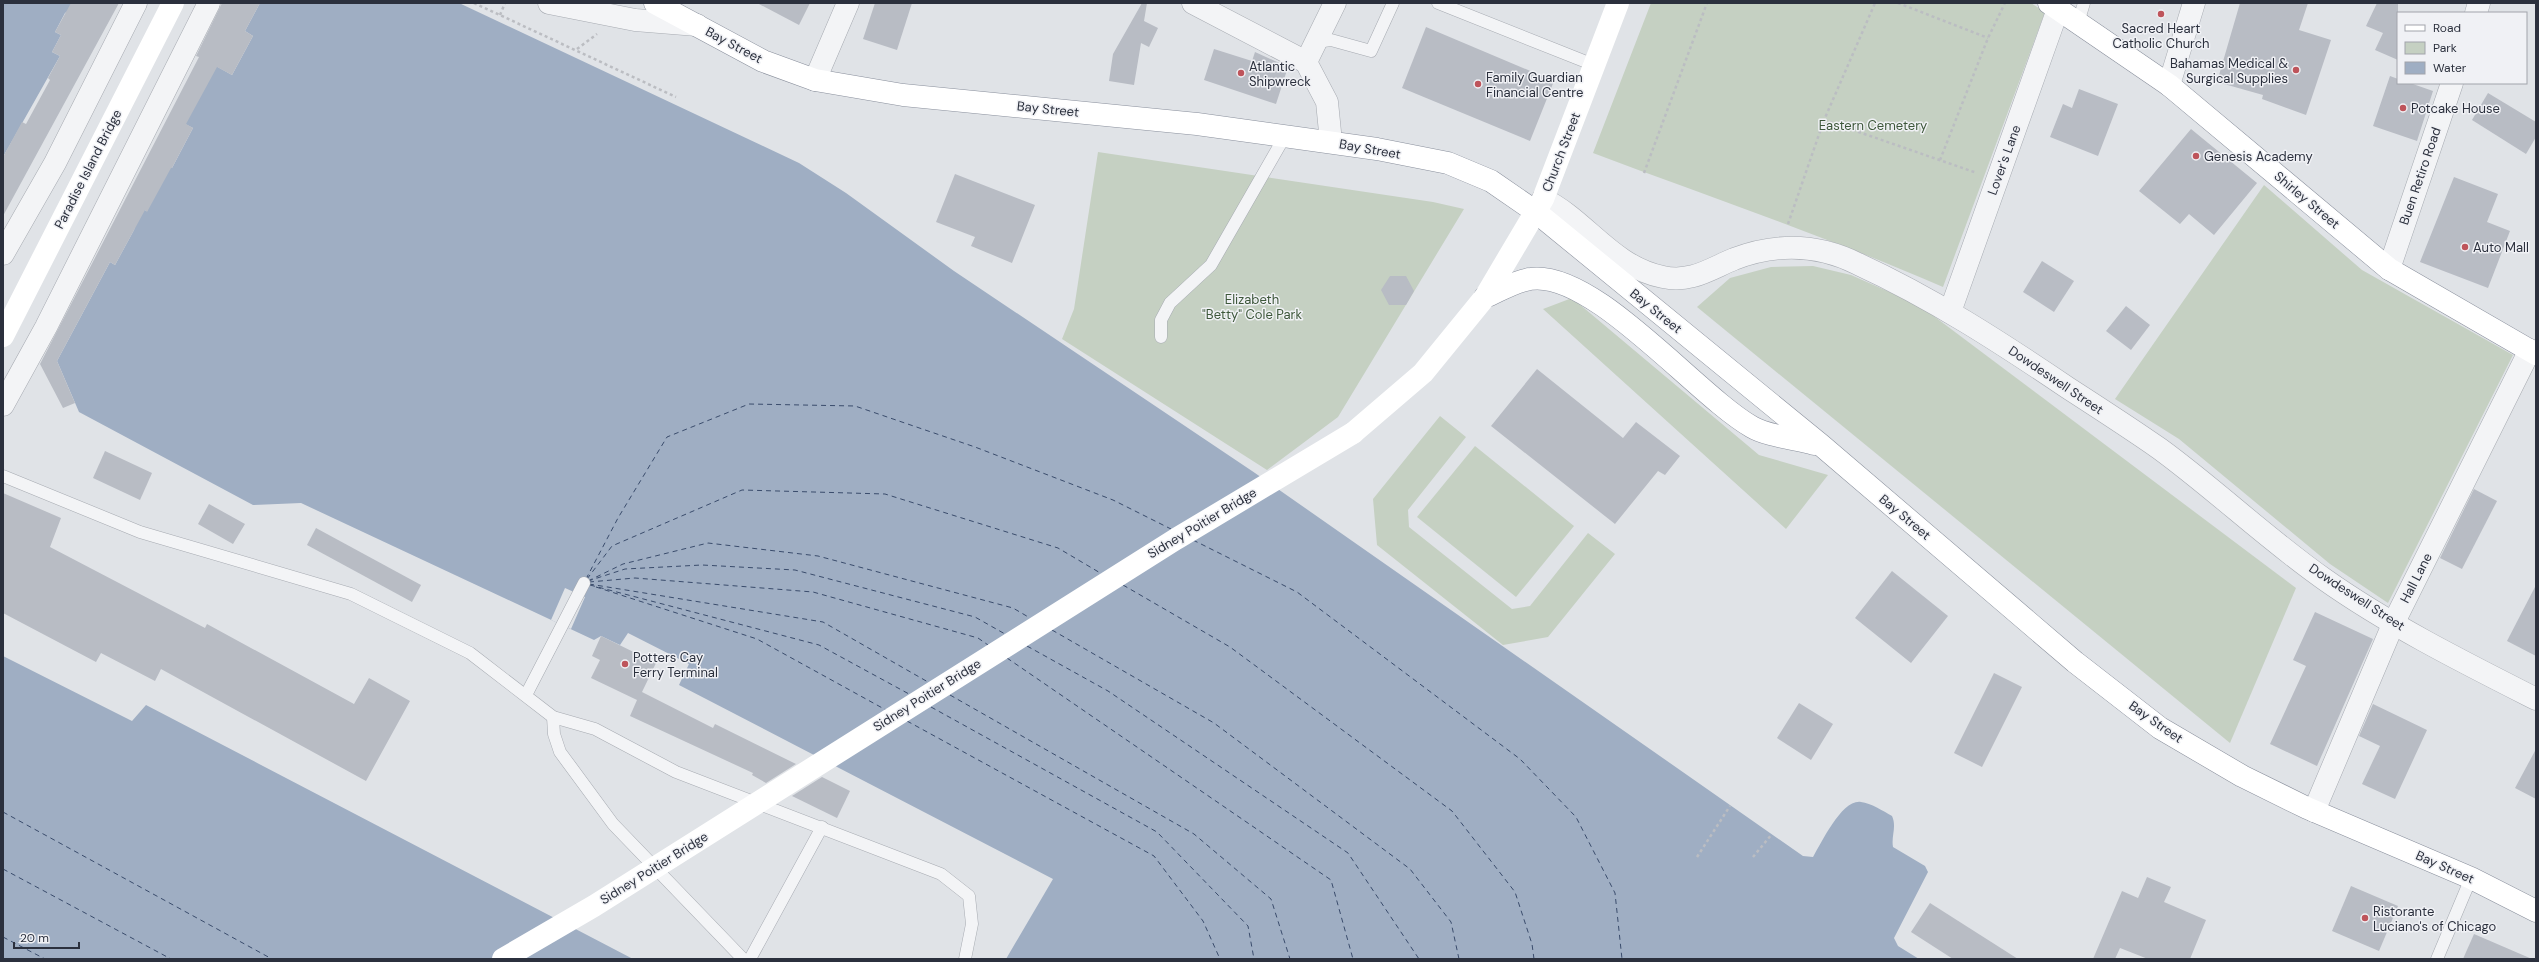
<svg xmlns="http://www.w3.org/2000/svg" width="2539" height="962" font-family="'DM Sans',sans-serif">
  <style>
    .green { fill: #c5d0c2 }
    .water { fill: #9faec3 }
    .pier { fill: #e0e3e7 }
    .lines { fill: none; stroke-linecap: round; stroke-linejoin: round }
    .ferry { stroke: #3a4c6c; stroke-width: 1; stroke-dasharray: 5 4; stroke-linecap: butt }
    .building { fill: #b8bcc4 }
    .lane-casing { stroke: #a6aab1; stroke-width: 13 }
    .street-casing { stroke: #a6aab1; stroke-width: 23 }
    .highway-casing { stroke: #898f9c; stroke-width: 23 }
    .path { stroke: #bbbdc2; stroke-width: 2.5; stroke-dasharray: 3 3; stroke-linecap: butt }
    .lane { stroke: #f3f4f6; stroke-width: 12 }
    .street { stroke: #f3f4f6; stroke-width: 22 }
    .secondary { stroke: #fff; stroke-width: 22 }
    .highway { stroke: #fff; stroke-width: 22 }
    .secondary-bridge { stroke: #fff; stroke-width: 22 }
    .poi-dot { fill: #be545b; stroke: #f0f1f5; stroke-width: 1.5 }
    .labels { text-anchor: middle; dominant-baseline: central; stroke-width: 3; stroke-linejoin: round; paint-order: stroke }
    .poi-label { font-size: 13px; fill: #2b303d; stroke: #f0f1f5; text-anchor: start }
    .street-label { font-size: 13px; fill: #2b303d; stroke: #f0f1f5 }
    .park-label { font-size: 13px; fill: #3d573a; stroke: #f0f1f5 }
  </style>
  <rect width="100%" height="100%" fill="#e0e3e7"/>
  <g class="green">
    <path d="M1651,3h380l14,9 -102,275c-115,-50 -233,-90 -350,-134z"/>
    <path d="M1098,152l335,50 31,7 -126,208 -71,53 -205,-131 12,-30z"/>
    <path d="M2264,185l98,85 151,85 -125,248 -58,-39 -151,-125 -64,-40z"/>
    <path d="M1813,266l38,9 68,30 377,283 -66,155 -533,-436 33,-29 41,-11z"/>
    <path d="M1572,298l187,157 69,20 -42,54 -243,-220z"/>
    <path d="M1440,416l26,21 -58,73 1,17 103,82 18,-3 58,-73 27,21 -67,83 -45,8 -126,-100 -4,-46z"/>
    <path d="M1475,446l99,80 -58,71 -99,-80z"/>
  </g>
  <g class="water">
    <path d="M3,3h76l-14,10 -10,19 6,3 -9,17 8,4 -57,101z"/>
    <path d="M260,3h199l340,160 47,30 108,78 301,202 548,383 10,1c9,-15 29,-58 48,-55 10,1 22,9 31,14 5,11 -1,20 1,31l32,19 3,6 -34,66 4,8 21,13h-913l47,-80 -374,-194 10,-21 -61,-31 -8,12 -19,-9 -7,4 -293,-137 -48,2 -174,-93 -22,-51 53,-99 5,3 19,-35 6,-22 7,3 17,-47 8,4 21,-40 -8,-4 31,-58 16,9 21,-39 -8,-5z"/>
    <path d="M3,656l129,65 14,-16 487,254h-630z"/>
  </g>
  <path class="pier" d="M565,588l20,9 -14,32 -20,-9z"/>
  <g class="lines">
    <g class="ferry">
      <path d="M1193,540l104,52 223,167 56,58 39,76 7,66"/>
      <path d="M586,579l32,-61 49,-81 82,-33 106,2 120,41 138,53 58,29"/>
      <path d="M587,579l25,-33 130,-56 143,4 173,54 44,26"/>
      <path d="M588,581l35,-17 85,-21 110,13 195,52 17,10"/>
      <path d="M588,581l37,-12 77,-4 93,5 180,47 30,17"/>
      <path d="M589,582l46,-4 178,14 165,46 10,7"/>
      <path d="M589,584l234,38 105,60"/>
      <path d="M590,585l229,60 90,49"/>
      <path d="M1123,585l107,62 222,164 63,81 17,52 2,15"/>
      <path d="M596,587l161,52 129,71"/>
      <path d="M1052,630l162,93 196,146 41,53 8,37"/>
      <path d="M1027,646l81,45 240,162 71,106"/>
      <path d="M1007,658l324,222 22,79"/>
      <path d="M950,695l244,139 77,65 19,60"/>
      <path d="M931,707l226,125 91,94 6,33"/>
      <path d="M907,721l247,135 49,65 17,38"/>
      <path d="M3,812l269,147"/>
      <path d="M3,869l168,90"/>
      <path d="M3,937l42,22"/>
    </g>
  </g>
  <g class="building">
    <path d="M71,3h48l-116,213v-59l19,-35 4,2 24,-44 -2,-2 12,-22 -8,-4 9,-17 -6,-3z"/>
    <path d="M222,3h38l-15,28 8,5 -21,39 -15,-8 -31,57 7,4 -21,40h-1l-24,44 -2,-2 -30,55 -5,-3 -53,99 18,42 -12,5 -23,-44 159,-307 -3,-1z"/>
    <path d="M757,3h53l-11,22z"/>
    <path d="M875,3h37l-15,47 -34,-11z"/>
    <path d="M1142,3h5l-3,18 14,7 -9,19 -8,-4 -7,42 -25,-4 4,-27z"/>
    <path d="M2240,3h68l-9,27 32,10 -25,75 -44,-16 1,-4 -46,-13z"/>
    <path d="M2377,3h21v57l-23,-10 8,-17 -17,-7z"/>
    <path d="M1426,27l128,54 -24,60 -128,-53z"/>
    <path d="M1214,49l38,12 3,-9 33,15 -12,37 -72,-24z"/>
    <path d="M2390,76l8,3v4h12l23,8 -16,50 -44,-15z"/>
    <path d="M2079,89l39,15 -20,52 -48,-19 13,-33 9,4z"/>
    <path d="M2488,93l48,29v15l-10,17 -54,-34z"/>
    <path d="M2191,129l66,54 -43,52 -25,-21 -9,10 -41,-33z"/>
    <path d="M955,174l80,31 -23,58 -41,-17 4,-9 -39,-15z"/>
    <path d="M2454,177l44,17 -11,28 23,9 -22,57 -68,-26z"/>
    <path d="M2042,261l32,20 -20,31 -31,-20z"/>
    <path d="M1390,276h16l8,15 -8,14h-17l-8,-15z"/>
    <path d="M2126,306l24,19 -19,25 -25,-19z"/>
    <path d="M1537,369l86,69 13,-16 44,34 -15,19 -7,-4 -43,53 -124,-98z"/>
    <path d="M105,451l47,22 -12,27 -47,-22z"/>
    <path d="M2474,489l23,12 -35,68 -22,-11z"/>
    <path d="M3,493l58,25 -11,29 155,81 2,-4 147,80 15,-26 41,23 -44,80 -205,-112 -6,12 -54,-28 -5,9 -93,-49z"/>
    <path d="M209,504l36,20 -12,20 -35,-20z"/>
    <path d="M316,528l105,57 -9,17 -105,-57z"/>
    <path d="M1892,571l56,45 -37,47 -56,-45z"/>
    <path d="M2536,585v71l-29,-15z"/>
    <path d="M2315,612l58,27 -56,127 -47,-22 36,-78 -13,-6z"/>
    <path d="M601,636l55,27 -14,29 71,36 2,-4 81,40 -30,19 -14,-8 1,-2 -123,-57 7,-16 -46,-22 9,-18 -8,-4z"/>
    <path d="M1994,673l28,14 -40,80 -28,-14z"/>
    <path d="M1799,703l34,21 -22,36 -34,-22z"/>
    <path d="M2373,704l54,26 -32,69 -33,-15 18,-38 -21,-10z"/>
    <path d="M2536,749v50l-21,-11z"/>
    <path d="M822,777l28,14 -13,27 -45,-22z"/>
    <path d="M2147,877l24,10 -7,15 42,18 -16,39h-42l-28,-11 -5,11h-22l29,-68 16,7z"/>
    <path d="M2351,886l47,20 -19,45 -47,-20z"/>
    <path d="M1930,903l88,56h-65l-42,-27z"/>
    <path d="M2474,934l58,25h-69z"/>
  </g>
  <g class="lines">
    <g class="lane-casing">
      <g id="lane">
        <path d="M1438,3l156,62"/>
        <path d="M2078,23l6,-20"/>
        <path d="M1316,42l15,-2 40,11 22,-48"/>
        <path d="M1161,337v-17l9,-17 41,-38 74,-129"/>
        <path d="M3,476l137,56 211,62 119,59 83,64 42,12 81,43 265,102 28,22 3,28 -7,35"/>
        <path d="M526,695l58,-112"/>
        <path d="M553,717l1,17 6,18 53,72 130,135"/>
        <path d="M750,959l72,-132"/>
        <path d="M2437,959l34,-81"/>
      </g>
    </g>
    <g class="street-casing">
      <g id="street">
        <path d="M549,3l86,17 62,5"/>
        <path d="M1193,3l113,59 21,40 4,40"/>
        <path d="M2476,13l3,-10"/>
        <path d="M1306,62l29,-59"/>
        <path d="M815,80l33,-77"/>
        <path d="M2169,85l25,-82"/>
        <path d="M1543,199c43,21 69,68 120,78 28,6 47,-8 71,-18 42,-16 84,-15 124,5 74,34 142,78 210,124 31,20 62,40 92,61 56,41 107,90 164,130 65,46 141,84 212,120"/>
        <path d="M3,254l52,-91 81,-160"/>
        <path d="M2389,269l63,-186"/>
        <path d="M1950,312l108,-303"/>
        <path d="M3,405l43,-78 163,-324"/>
        <path d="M2314,811l80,-189 136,-272"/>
      </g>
    </g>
    <g class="highway-casing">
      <g id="highway">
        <path d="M655,3l108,58 52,19 88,15 294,29 180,25 71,14 43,18 45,31 285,233 254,217 85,66 82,48 65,32 164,70 65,33"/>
        <path d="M2049,3l120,82 220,184 147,85"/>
        <path d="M1485,297c14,-6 30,-16 45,-18 63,-10 166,116 222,148 15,9 45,12 62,17"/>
      </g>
    </g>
    <g class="path">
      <path d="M474,3l202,94"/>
      <path d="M1898,3l90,35"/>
      <path d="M500,15l5,-12"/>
      <path d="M577,49l20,-15"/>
      <path d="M1824,120l153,53"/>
      <path d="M1940,160l48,-122 17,-35"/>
      <path d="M1644,173l63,-170"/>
      <path d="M1788,224l36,-104 51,-117"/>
      <path d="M1697,857l33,-51"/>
      <path d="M1753,857l19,-23"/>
    </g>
    <use href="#lane" class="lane"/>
    <use href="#street" class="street"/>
    <g class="secondary">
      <path d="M3,336l170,-333"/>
      <path d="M1353,433l70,-60 62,-76 58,-98 75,-196"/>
    </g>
    <use href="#highway" class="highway"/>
    <path class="secondary-bridge" d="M503,959l91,-53 582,-367 177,-106"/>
  </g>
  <g class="poi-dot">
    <circle cx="2161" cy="14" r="4"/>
    <circle cx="2296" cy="70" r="4"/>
    <circle cx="1241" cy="73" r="4"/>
    <circle cx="1478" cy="84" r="4"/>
    <circle cx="2403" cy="108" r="4"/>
    <circle cx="2196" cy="156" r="4"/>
    <circle cx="2465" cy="247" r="4"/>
    <circle cx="625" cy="664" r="4"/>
    <circle cx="2365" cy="918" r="4"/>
  </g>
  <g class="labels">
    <g class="poi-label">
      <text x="2161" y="28" text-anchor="middle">Sacred Heart<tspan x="2161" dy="15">Catholic Church</tspan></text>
      <text x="2288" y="63" text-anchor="end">Bahamas Medical &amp;<tspan x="2288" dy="15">Surgical Supplies</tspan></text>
      <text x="1249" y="66">Atlantic<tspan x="1249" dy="15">Shipwreck</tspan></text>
      <text x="1486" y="77">Family Guardian<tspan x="1486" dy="15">Financial Centre</tspan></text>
      <text x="2411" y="108">Potcake House</text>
      <text x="2204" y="156">Genesis Academy</text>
      <text x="2473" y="247">Auto Mall</text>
      <text x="633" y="657">Potters Cay<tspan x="633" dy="15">Ferry Terminal</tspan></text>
      <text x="2373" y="911">Ristorante<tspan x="2373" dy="15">Luciano's of Chicago</tspan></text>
    </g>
    <g class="street-label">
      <text transform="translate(734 45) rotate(28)">Bay Street</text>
      <text transform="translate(1048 109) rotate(6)">Bay Street</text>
      <text transform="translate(1370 149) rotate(10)">Bay Street</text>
      <text transform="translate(1561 152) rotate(-69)">Church Street</text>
      <text transform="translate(2004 160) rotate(-70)">Lover's Lane</text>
      <text transform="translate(88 169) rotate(-63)">Paradise Island Bridge</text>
      <text transform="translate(2420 176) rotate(-71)">Buen Retiro Road</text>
      <text transform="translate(2307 200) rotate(40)">Shirley Street</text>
      <text transform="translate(1656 311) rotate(39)">Bay Street</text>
      <text transform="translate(2056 380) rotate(34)">Dowdeswell Street</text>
      <text transform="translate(1905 517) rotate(40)">Bay Street</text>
      <text transform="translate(1202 523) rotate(-31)">Sidney Poitier Bridge</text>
      <text transform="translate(2416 578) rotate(-63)">Hall Lane</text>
      <text transform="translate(2357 597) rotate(33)">Dowdeswell Street</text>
      <text transform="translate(927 695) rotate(-32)">Sidney Poitier Bridge</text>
      <text transform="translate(2156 722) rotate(35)">Bay Street</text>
      <text transform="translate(2445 867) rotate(24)">Bay Street</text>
      <text transform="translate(654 868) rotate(-32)">Sidney Poitier Bridge</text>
    </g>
    <g class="park-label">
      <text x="1873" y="125">Eastern Cemetery</text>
      <text x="1252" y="299">Elizabeth<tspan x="1252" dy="15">"Betty" Cole Park</tspan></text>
    </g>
  </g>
  <rect width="2539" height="962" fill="none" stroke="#2b303d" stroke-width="8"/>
  <rect x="2397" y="12" width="130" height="72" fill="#f0f1f5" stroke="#a1a4ab"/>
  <rect x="2405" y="25" width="20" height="6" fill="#ffffff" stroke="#a1a4ab"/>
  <text x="2433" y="32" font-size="12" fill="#2b303d">Road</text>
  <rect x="2405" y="42" width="20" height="12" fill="#c5d0c2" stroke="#a1a4ab"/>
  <text x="2433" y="52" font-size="12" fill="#2b303d">Park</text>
  <rect x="2405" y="62" width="20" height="12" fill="#9faec3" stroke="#a1a4ab"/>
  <text x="2433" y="72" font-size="12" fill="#2b303d">Water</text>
  <path d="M14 942v6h65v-6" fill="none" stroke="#2b303d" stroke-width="2"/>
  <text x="20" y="942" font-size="12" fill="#2b303d" stroke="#f0f1f5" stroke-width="3" paint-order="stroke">20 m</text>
</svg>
